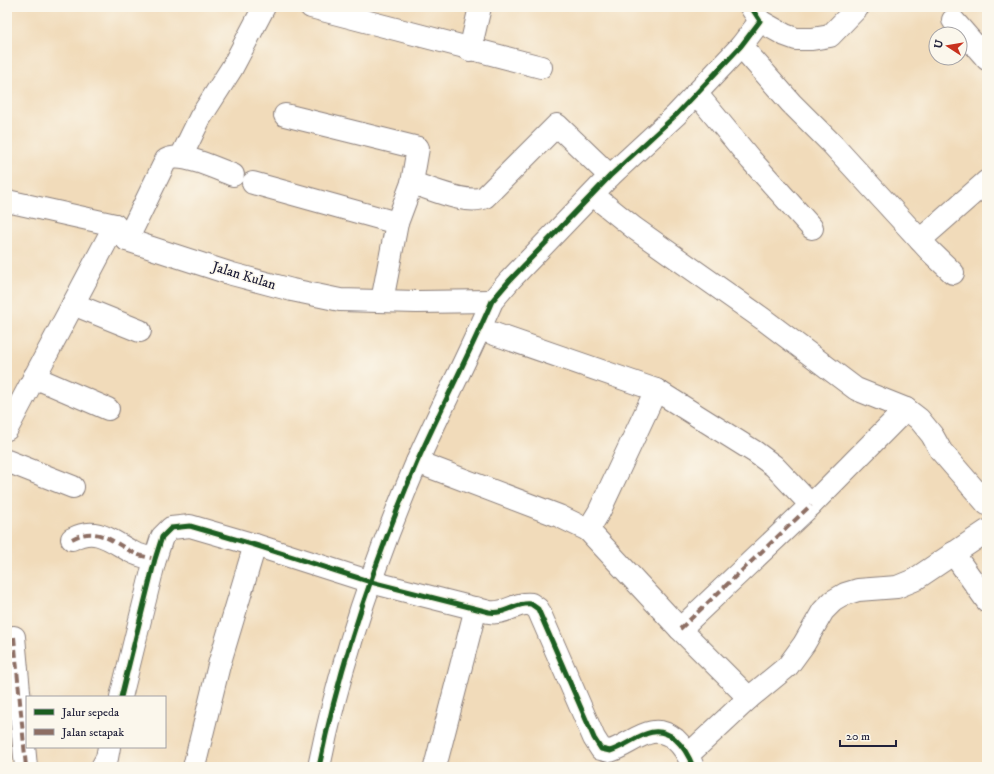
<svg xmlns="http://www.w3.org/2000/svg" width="994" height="774" font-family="'IM FELL DW Pica',serif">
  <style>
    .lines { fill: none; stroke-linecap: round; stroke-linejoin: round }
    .minor-casing { stroke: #8a7e7a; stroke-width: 24 }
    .minor { stroke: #fff; stroke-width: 22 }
    .quiet { stroke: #8d6e63; stroke-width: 4; stroke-dasharray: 8 4; stroke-linecap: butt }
    .cycleway-casing { stroke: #fbf7ec; stroke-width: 8 }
    .cycleway { stroke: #1b5e20; stroke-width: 5 }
    .labels { text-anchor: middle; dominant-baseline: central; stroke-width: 3; stroke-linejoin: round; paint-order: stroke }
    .street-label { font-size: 14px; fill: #22223b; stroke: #fbf7ec }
  </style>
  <rect width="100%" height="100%" fill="#fbf7ec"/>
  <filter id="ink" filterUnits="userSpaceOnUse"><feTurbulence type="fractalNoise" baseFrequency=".025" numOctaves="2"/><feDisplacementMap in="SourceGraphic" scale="8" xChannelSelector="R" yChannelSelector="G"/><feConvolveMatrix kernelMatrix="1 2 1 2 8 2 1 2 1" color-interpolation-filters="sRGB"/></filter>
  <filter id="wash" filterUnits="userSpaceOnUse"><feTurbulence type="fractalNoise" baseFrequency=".012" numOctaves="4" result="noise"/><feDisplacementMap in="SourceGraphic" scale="16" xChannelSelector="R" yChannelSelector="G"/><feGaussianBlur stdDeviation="0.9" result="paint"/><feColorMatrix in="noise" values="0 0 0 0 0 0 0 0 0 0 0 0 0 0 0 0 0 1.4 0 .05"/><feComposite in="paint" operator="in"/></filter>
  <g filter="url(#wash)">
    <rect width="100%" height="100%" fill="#f1dbba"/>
  </g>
  <g filter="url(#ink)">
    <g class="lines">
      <g class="minor-casing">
        <g id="minor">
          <path d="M311,7l230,60"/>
          <path d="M953,20l34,39"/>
          <path d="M760,21l25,14 11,4h16l18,-3 28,-29"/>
          <path d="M741,46l50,57 41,41 98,107 23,22"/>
          <path d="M470,50l10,-43"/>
          <path d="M696,93l55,67 61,68"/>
          <path d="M285,115l133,33 -6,35"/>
          <path d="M181,157l19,-39 32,-50 32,-61"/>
          <path d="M253,183l144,40"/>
          <path d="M593,195l41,33 129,91 93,70 50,20 13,10 13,16 9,16 46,53"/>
          <path d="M7,201l108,24 12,15 105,34 60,16 48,10 77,2 75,-1"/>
          <path d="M127,240l39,-80c16,-9 50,9 67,15"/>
          <path d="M920,240l67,-59"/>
          <path d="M382,301l15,-78 15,-40c18,5 56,23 73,14l72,-72 53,51"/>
          <path d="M73,304l67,27"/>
          <path d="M480,329l176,61 99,62 19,14 37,39"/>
          <path d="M34,377l74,32"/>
          <path d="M7,429l108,-204"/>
          <path d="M7,461l66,26"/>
          <path d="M417,462l142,54 29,14 11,-18 57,-122"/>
          <path d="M588,530l92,99 69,69"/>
          <path d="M72,539c24,-13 38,1 60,13 7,4 15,5 23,7"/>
          <path d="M953,553l34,48"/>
          <path d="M680,629l131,-124 95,-96"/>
          <path d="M14,637l12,130"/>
          <path d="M121,697l34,-138 7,-22 9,-9 19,-2 65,19 116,37 118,30c16,3 27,-10 42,-8l7,5 56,129 7,11 9,2c23,-7 41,-31 65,-12 9,8 14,17 18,28"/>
          <path d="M688,755l61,-57 39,-32 16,-22 19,-33 10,-10 12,-7 13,-4 39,-3 17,-7 73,-49"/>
          <path d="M102,767l5,-9 2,-11"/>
          <path d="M194,767l25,-102 36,-120"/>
          <path d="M319,767c21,-104 56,-207 98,-305 24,-54 52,-107 75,-161l18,-21 100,-104 66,-61 65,-69 19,-25 -9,-14"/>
          <path d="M435,767l41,-159"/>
        </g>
      </g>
      <use href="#minor" class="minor"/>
      <g class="quiet">
        <path d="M72,539c24,-13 38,1 60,13 7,4 15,5 23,7"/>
        <path d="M680,629l131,-124"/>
        <path d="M14,637l12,130"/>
      </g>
      <g class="cycleway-casing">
        <g id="cycleway">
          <path d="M121,697l34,-138 7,-22 9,-9 19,-2 65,19 116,37 118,30c16,3 27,-10 42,-8l7,5 56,129 7,11 9,2c23,-7 41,-31 65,-12 9,8 14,17 18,28"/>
          <path d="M319,767c21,-104 56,-207 98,-305 24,-54 52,-107 75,-161l18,-21 100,-104 66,-61 65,-69 19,-25 -9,-14"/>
        </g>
      </g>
      <use href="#cycleway" class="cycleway"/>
    </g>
  </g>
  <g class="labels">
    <g class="street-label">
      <text transform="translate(244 276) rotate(17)">Jalan Kulan</text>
    </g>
  </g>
  <rect width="994" height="774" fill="none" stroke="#fbf7ec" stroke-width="24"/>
  <rect x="26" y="696" width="140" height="52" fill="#fbf7ec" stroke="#a4a2a5"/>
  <rect x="34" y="709" width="20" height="6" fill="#1b5e20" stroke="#a4a2a5"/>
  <text x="62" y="716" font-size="12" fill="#22223b">Jalur sepeda</text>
  <rect x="34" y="729" width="20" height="6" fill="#8d6e63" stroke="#a4a2a5"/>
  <text x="62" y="736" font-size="12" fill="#22223b">Jalan setapak</text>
  <g transform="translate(948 46) rotate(282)"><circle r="19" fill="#fbf7ec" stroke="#a4a2a5"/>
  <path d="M0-3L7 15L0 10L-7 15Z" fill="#c8321e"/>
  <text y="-6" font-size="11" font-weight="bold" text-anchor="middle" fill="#22223b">U</text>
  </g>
  <path d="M840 740v6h56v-6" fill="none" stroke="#22223b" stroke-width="2"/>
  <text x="846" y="740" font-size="12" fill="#22223b" stroke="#fbf7ec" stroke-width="3" paint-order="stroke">20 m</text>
</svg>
